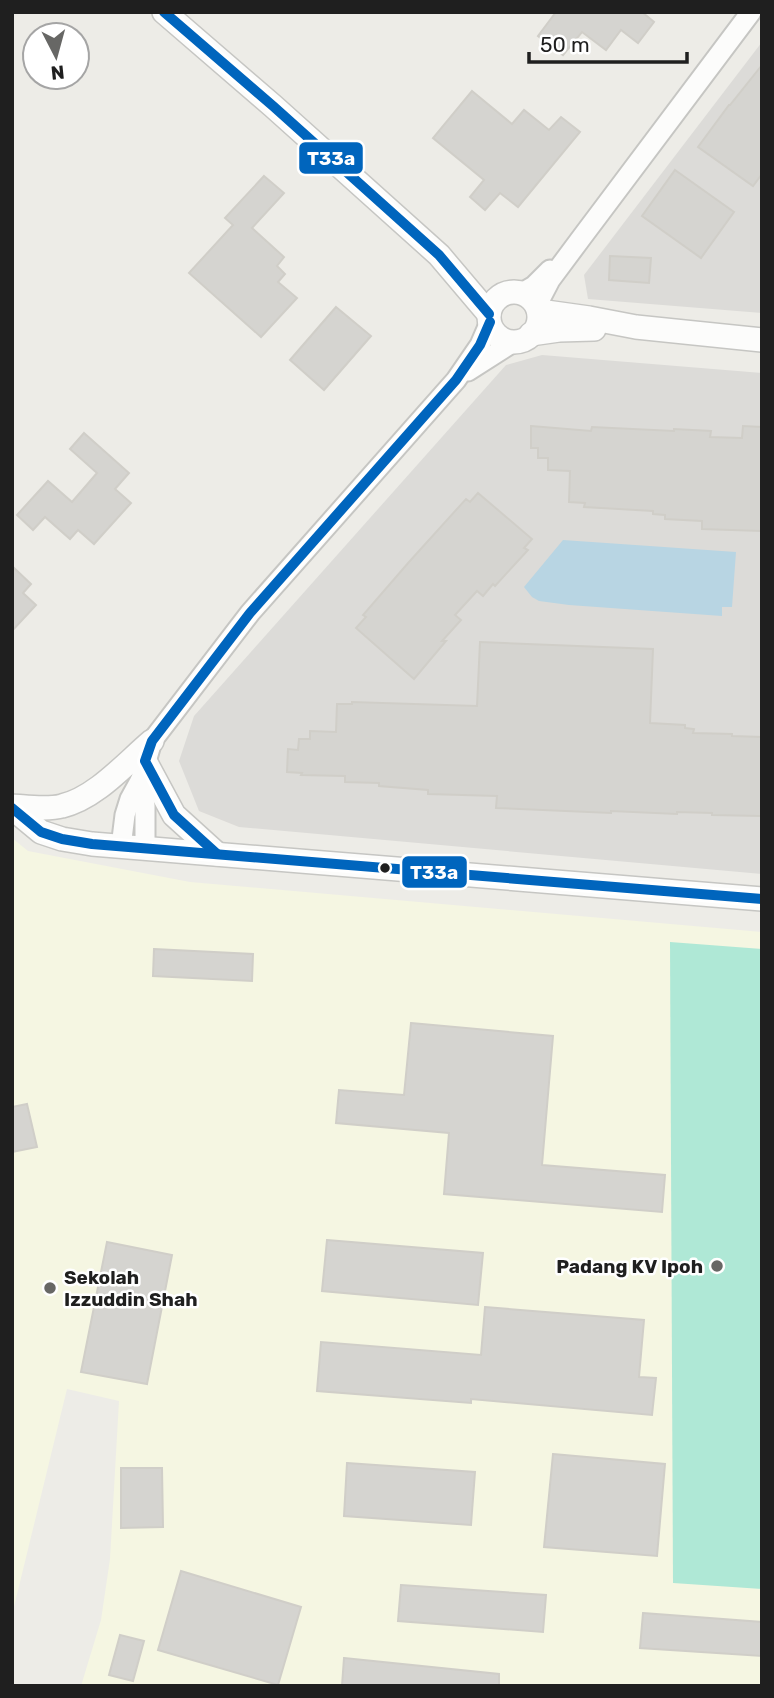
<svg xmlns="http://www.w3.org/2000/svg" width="774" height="1698" font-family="Rubik,sans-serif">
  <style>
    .residential { fill: #dcdbd8 }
    .education { fill: #f5f6e2 }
    .pitch { fill: #afe8d6 }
    .water { fill: #b8d5e3 }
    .building { fill: #d5d4d0; stroke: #d0cec8; stroke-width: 2 }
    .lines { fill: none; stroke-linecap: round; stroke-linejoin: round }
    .minor-casing { stroke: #c6c6c3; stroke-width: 23 }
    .tertiary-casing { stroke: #c6c6c3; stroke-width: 26 }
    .minor { stroke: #fcfcfb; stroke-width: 19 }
    .tertiary { stroke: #fcfcfb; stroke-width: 23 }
    .bus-1-casing { stroke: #fff; stroke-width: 16 }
    .bus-1 { stroke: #0065bd; stroke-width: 10 }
    .bus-dot { fill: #1f1f1f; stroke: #fff; stroke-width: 2.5 }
    .poi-dot { fill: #676765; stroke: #fff; stroke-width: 2.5 }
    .labels { text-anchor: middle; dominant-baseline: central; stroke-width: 5; stroke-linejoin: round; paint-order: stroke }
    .poi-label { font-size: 19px; font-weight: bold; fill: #1f1f1f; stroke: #fff; text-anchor: end }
    .line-badge { stroke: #fff; stroke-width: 2.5 }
    .badge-label { font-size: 19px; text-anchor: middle; font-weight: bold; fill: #fff }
  </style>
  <rect width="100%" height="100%" fill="#edece7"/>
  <g class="residential">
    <path d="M762,42v271l-174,-14 -4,-24z"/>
    <path d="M542,355l220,18v501l-523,-47 -40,-16 -20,-50 15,-45 312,-351z"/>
  </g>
  <path class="education" d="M12,838l16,13 162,31 572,50v754h-681l20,-66 9,-61 9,-158 -52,-12 -55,226z"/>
  <path class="pitch" d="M670,942l92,7v640l-89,-6z"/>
  <path class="water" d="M563,540l173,12 -4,55h-10v9l-153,-11 -30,-4 -7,-4 -8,-10z"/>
  <g class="building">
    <path d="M556,12h86l12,10 -16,21 -17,-13 -15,20 -24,-18 -19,23 -25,-19z"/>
    <path d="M762,65v109l-9,12 -55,-39 31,-42h1z"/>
    <path d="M472,91l40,33 12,-14 25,20 12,-13 19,15 -62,75 -18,-14 -15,17 -15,-13 14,-17 -51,-42z"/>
    <path d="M675,170l59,42 -33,46 -59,-42z"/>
    <path d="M264,176l20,17 -32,35 32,29 -7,9 8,8 -7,8 19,16 -36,39 -72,-64 44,-48 -8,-7z"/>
    <path d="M610,256l41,2 -2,25 -40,-3z"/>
    <path d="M336,307l35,29 -47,54 -34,-30z"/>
    <path d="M531,426l60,5 1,-4 82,4v-2l37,2 -1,6 32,1 1,-12 19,1 -1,104 -59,-2v-8l-37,-2v-4l-12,-1v-3l-69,-4 1,-4 -16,-1 1,-31 -22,-1v-12h-10v-10h-7z"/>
    <path d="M84,433l45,40 -14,16 16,14 -37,41 -16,-14 -8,9 -25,-22 -12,13 -16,-15 31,-34 24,21 25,-29 -27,-24z"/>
    <path d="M478,493l54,46 -8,9 4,2 -33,36 -2,-2 -10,12 -6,-5 -22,24 6,5 -19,21h4l-32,38 -58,-51 10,-11 -3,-2 46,-53 57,-63 4,3z"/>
    <path d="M12,566l19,18 -8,9 13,12 -24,26z"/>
    <path d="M480,642l173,7 -3,74 35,2v3l9,1 -1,4 39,1v2l30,1 -1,79 -49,-1v-2l-35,-1v2l-66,-3v2l-115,-5 1,-12 -69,-2v-4l-49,-4v-3l-34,-1v-6l-44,-1 1,-2 -15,-1 1,-23 10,1 1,-11h11v-8l26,1 1,-28h15v-2l125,4z"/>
    <path d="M154,949l99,5 -1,27 -99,-5z"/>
    <path d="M411,1023l142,13 -11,129 123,10 -3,37 -218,-18 5,-61 -113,-10 3,-33 65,5z"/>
    <path d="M27,1104l10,43 -25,5v-45z"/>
    <path d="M327,1240l156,13 -5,52 -156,-14z"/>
    <path d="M107,1242l65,13 -25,129 -66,-12z"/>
    <path d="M485,1307l159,13 -5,57 17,1 -4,37 -181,-16v4l-154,-12 4,-49 160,13z"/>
    <path d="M553,1454l112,10 -8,92 -113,-9z"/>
    <path d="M347,1463l128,9 -4,53 -127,-9z"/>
    <path d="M121,1468h41l1,59 -42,1z"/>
    <path d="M181,1571l120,36 -23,78 -120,-35z"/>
    <path d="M401,1585l145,10 -3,37 -145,-11z"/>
    <path d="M643,1613l119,9v34l-122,-8z"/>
    <path d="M120,1635l24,6 -11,40 -24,-6z"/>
    <path d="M344,1658l155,16v12h-157z"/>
  </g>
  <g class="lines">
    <g class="minor-casing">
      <g id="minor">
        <path d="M522,293l12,-7 16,-16"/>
        <path d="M537,305l13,-25 32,-43 169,-225"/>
        <path d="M468,371l47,-30"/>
        <path d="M141,779l4,27v43"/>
        <path d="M121,847l4,-32 5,-16 11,-20 11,-38 98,-128 206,-233 24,-35 10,-23"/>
      </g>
    </g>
    <g class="tertiary-casing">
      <g id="tertiary">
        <path d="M164,12l109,94 166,149 50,59"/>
        <circle cx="514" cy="317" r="25"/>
        <path d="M539,311l50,7 47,9 126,13"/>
        <path d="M531,334l28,-4 35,-1"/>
        <path d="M145,761l29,54 43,39"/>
        <path d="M12,806c16,1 35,4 50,0 34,-8 64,-43 90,-65"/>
        <path d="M12,808l29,24 21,7 30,5 670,55"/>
      </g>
    </g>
    <use href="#minor" class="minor"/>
    <use href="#tertiary" class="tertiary"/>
    <g class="bus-1-casing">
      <g id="bus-1">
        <path d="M164,12l109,94 166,149 50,59"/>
        <path d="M12,808l29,24 21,7 30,5 670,55"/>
        <path d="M217,854l-43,-39 -29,-54 7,-20 98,-128 206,-233 24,-35 10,-23"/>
      </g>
    </g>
    <use href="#bus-1" class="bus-1"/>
  </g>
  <circle class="bus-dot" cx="385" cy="868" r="6"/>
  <g class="poi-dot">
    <circle cx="717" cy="1266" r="7"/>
    <circle cx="50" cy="1288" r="7"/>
  </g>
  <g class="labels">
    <g class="poi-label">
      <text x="703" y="1266">Padang KV Ipoh</text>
      <text x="64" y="1277" text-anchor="start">Sekolah<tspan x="64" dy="22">Izzuddin Shah</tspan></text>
    </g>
  </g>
  <g class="line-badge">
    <rect x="298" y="141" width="66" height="34" rx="7" fill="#0065bd"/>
    <rect x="401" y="855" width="67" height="34" rx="7" fill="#0065bd"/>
  </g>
  <g class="badge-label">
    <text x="331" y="165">T33a</text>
    <text x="434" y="879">T33a</text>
  </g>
  <rect width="774" height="1698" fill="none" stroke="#1f1f1f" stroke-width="28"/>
  <g transform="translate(56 56) rotate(174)"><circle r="33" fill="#ffffff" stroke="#a5a5a5" stroke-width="2"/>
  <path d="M0-5L12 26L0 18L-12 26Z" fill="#676765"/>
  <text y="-10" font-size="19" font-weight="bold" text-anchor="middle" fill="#1f1f1f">N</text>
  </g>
  <path d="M529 52v10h158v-10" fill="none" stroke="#1f1f1f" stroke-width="3.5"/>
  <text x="540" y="52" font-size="21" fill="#1f1f1f" stroke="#ffffff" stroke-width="5" paint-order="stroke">50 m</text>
</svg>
